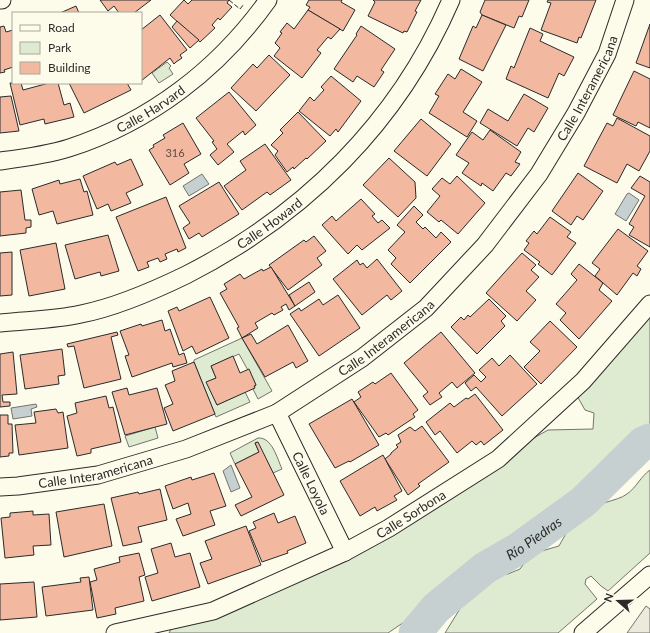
<svg xmlns="http://www.w3.org/2000/svg" width="650" height="633" font-family="Lato,sans-serif">
  <style>
    .green { fill: #deebd1; stroke: #74746e }
    .parking { fill: #eceadb; stroke: #74746e }
    .water { fill: #c7d0d0; stroke: #74746e }
    .lines { fill: none; stroke-linecap: round; stroke-linejoin: round }
    .river { stroke: #c7d0d0; stroke-width: 33 }
    .building { fill: #f2b8a0; stroke: #2b2b2b }
    .street-casing { stroke: #2b2b2b; stroke-width: 19 }
    .street { stroke: #fdfbea; stroke-width: 17 }
    .fence { stroke: #2b2b2b; stroke-width: 1; stroke-dasharray: 5 2; stroke-linecap: butt }
    .labels { text-anchor: middle; dominant-baseline: central; stroke-width: 3; stroke-linejoin: round; paint-order: stroke }
    .number-label { font-size: 11px; fill: #5d4e48 }
    .street-label { font-size: 13px; fill: #2b2b2b; stroke: #fdfbea }
    .water-label { font-size: 14px; font-style: italic; fill: #2b2b2b; stroke: #fdfbea }
  </style>
  <rect width="100%" height="100%" fill="#fdfbea"/>
  <g class="green">
    <path d="M167,62l4,4 -2,2 4,6 -14,9 -7,-10z"/>
    <path d="M650,307v141l-13,9 -22,31 -11,8 -35,9 -40,28 -55,31 -6,12 -8,8 -16,2 -14,9 -23,25 -19,13h-219l10,-19 48,-2 321,-182 45,-1 1,-16 -9,-3 -9,-16z"/>
    <path d="M242,338l30,53 -14,8 -5,-10 3,-4 -17,-31 -28,12 5,12 -9,4 10,23 28,-13 5,10 -34,15 -22,-55v-2z"/>
    <path d="M155,427l3,11 -29,9 -4,-11z"/>
    <path d="M258,438c14,-1 19,20 24,31l-9,4 -16,-31 -2,1 4,9 -24,12 -5,-11z"/>
    <path d="M650,470v83l-42,38 -7,-5 -10,-10 -5,3 -1,5 12,15 -39,34h-113l29,-47 21,-11 13,-1 12,-5 11,-15 28,-8c14,-26 20,-33 48,-44 6,-2 15,-4 20,-8 9,-6 14,-18 23,-24z"/>
  </g>
  <path class="parking" d="M646,606l4,3v24h-23z"/>
  <g class="water">
    <path d="M202,174l7,10 -20,12 -6,-10z"/>
    <path d="M629,193l10,7 -13,21 -11,-7 12,-20z"/>
    <path d="M36,404l1,3 -6,2 1,7 -19,3 -2,-11z"/>
    <path d="M231,465l9,23 -9,4 -8,-21z"/>
  </g>
  <g class="lines">
    <path class="river" id="s1" d="M415,633l21,-25 49,-40 33,-19 65,-47 60,-59 7,-3"/>
  </g>
  <g class="building">
    <path d="M100,0h51l-17,13h-15l-5,-7 -6,5z"/>
    <path d="M184,0l4,4 4,-4h37l-2,3 5,4 -12,13 -2,-2 -6,7 3,3 -15,14 -30,-27z"/>
    <path d="M309,0h33l-1,2 14,8 -12,21 -35,-21 2,-3 -4,-2z"/>
    <path d="M421,0l-6,11 2,1 -10,20 -3,-1 -1,2 -35,-17 7,-14 -2,-2z"/>
    <path d="M485,0h44l-7,17 -3,-1 -5,12 -32,-13 -2,-3z"/>
    <path d="M548,0h48l-15,38 -2,-1 -2,6 -36,-13 10,-27 -4,-1z"/>
    <path d="M76,6l3,7h-19z"/>
    <path d="M308,10l32,19 -9,10 -3,-2 -11,13 4,3 -19,25 -28,-22 6,-8 -5,-5 7,-10 -2,-1 7,-9 7,6z"/>
    <path d="M160,15l27,35 -7,5 2,3 -6,4 -2,2 -4,-6 -29,23v-51z"/>
    <path d="M482,15l24,10 -23,46 -24,-12 14,-33 3,2z"/>
    <path d="M177,21l22,19 -9,8 -18,-21z"/>
    <path d="M650,24v44l-14,-5z"/>
    <path d="M4,26l2,6 7,-2v37l-9,3 1,2 -5,1v-46z"/>
    <path d="M361,26l34,23 -14,21 3,2 -10,15 -17,-11 -4,6 -19,-13 23,-34 -1,-1z"/>
    <path d="M530,28l13,6 -3,7 34,16 -10,19 -5,-3 -11,25 -42,-19 5,-13 3,2z"/>
    <path d="M269,55l21,20 -34,36 -25,-23 22,-24 4,4z"/>
    <path d="M461,69l21,13 -19,30 14,9 -10,16 -38,-24 10,-17 -4,-2 13,-20 7,5z"/>
    <path d="M634,71l16,8v49l-12,-6 -2,4 -23,-11z"/>
    <path d="M331,76l30,25 -23,31 -2,-3 -6,7 -31,-25 11,-14 4,4 10,-11 -3,-3z"/>
    <path d="M10,83h11l2,7 26,-7h9l6,22 6,-2 4,14 -29,7 -1,-5 -24,6z"/>
    <path d="M69,83h58l4,7 -47,23z"/>
    <path d="M229,92l27,33 -11,10 -2,-4 -16,13 7,8 -16,13 -8,-10 7,-6 -5,-7 2,-1 -18,-23z"/>
    <path d="M524,94l24,14 -14,24 -6,-4 -11,18 -37,-23 8,-14 20,12z"/>
    <path d="M11,96l8,35 -19,2v-36z"/>
    <path d="M298,112l28,29 -19,18 -1,-1 -12,11 -1,-2 -6,5 -12,-17 3,-4 -7,-6 12,-12 -3,-3z"/>
    <path d="M617,118l33,18v15l-11,20 -12,-7 -10,19 -33,-17 23,-43 6,3z"/>
    <path d="M421,119l30,25 -24,32 -33,-25z"/>
    <path d="M183,123l18,31 -17,10 5,9 -19,12 -21,-35 5,-3 -1,-2 12,-7 -2,-3z"/>
    <path d="M490,130l31,22 -6,10 5,2 -9,12 -5,-3 -13,18 -11,-8 -1,3 -19,-13 7,-10 -13,-8 16,-23 11,8z"/>
    <path d="M265,144l26,36 -21,15 -3,-3 -25,18 -18,-24 22,-16 -6,-9z"/>
    <path d="M389,158l26,24 1,16 -18,19 -35,-32z"/>
    <path d="M131,159l12,26 -17,8 5,10 -20,8 -3,-7 -11,5 -14,-33 32,-14 2,3z"/>
    <path d="M578,173l25,18 -20,29 -6,-4 -6,9 -19,-14z"/>
    <path d="M457,176l28,27 -27,31 -17,-14 -2,2 -12,-10 13,-16 -8,-7 10,-11 8,6z"/>
    <path d="M640,176l10,6v65l-21,-12 5,-8 -5,-3 16,-28 -14,-8z"/>
    <path d="M80,179l4,13 3,-1 6,24 -36,9 -4,-13 -14,4 -7,-26 27,-9 1,4z"/>
    <path d="M219,182l20,32 -37,23 -3,-4 -10,6 -6,-11 7,-5 -11,-17z"/>
    <path d="M21,190l4,30h6v7l-5,1v5l-26,3v-44z"/>
    <path d="M166,197l20,51 -8,4 -1,-3 -12,5 2,5 -7,3 -2,-4 -11,4 2,5 -11,4 -22,-54z"/>
    <path d="M361,199l14,15 -3,2 6,7 4,-3 8,8 -28,22 -5,-5 -9,9 -26,-29 10,-9 4,5z"/>
    <path d="M414,206l9,9 -7,7 7,7 2,-2 11,11 5,-6 10,10 -41,41 -19,-19 5,-6 -8,-8 17,-18 -8,-7z"/>
    <path d="M550,217l21,15 -4,5 9,6 -24,32 -14,-11 2,-2 -16,-12 5,-7 -3,-2 8,-10 3,3z"/>
    <path d="M618,229l30,22 -11,15 4,3 -4,7 -4,-3 -16,22 -22,-19 5,-7 -8,-6z"/>
    <path d="M108,235l11,36 -18,5 -1,-4 -25,7 -10,-34z"/>
    <path d="M314,236l12,15 -9,7 5,7 -34,25 -19,-25 35,-25 2,2z"/>
    <path d="M56,243l9,46 -36,7 -9,-46z"/>
    <path d="M12,252v43l-12,1v-43z"/>
    <path d="M522,253l14,12 -5,5 8,7 -13,14 10,9 -19,21 -31,-28z"/>
    <path d="M377,259l25,32 -11,9 -4,-5 -25,20 -29,-36 24,-19 3,5 3,-2 4,5z"/>
    <path d="M579,264l24,19 -4,7 13,11 -33,38 -19,-19 6,-7 -10,-9 21,-24 -6,-6z"/>
    <path d="M271,267l24,39 -6,4 -3,-6 -5,3 2,3 -9,5 -2,-2 -17,10 3,5 -16,10 -5,-10 2,-1 -19,-34 7,-4 -3,-5 16,-10 4,5 18,-10 1,2z"/>
    <path d="M309,282l6,10 -20,14 -6,-11z"/>
    <path d="M338,295l22,33 -41,28 -29,-42 9,-6 2,3 18,-12 4,6z"/>
    <path d="M210,297l19,41 -33,16 -4,-8 -9,5 -15,-40 9,-4 2,4z"/>
    <path d="M489,299l17,17 -5,5 4,5 -28,28 -26,-27 10,-10 3,3 4,-5 2,2z"/>
    <path d="M162,320l3,11 5,-2 9,26 5,-2 3,10 -14,4 -1,-4 -40,14 -7,-21 4,-1 -9,-24 21,-7 1,2z"/>
    <path d="M550,321l27,26 -36,37 -17,-17 16,-16 -10,-9z"/>
    <path d="M288,325l20,36 -12,7 -3,-6 -28,15 -23,-39 9,-4 6,10z"/>
    <path d="M117,332l1,3 -7,2 10,42 -37,9 -10,-42 -6,1 -1,-3z"/>
    <path d="M441,332l34,41 -18,15 -5,-6 -13,11 3,4 -12,8 -7,-9 5,-4 -24,-29z"/>
    <path d="M62,349l3,26 -7,1 1,8 -34,5 -5,-34z"/>
    <path d="M13,352l4,42 -15,1 1,7h7v4l-10,1v-53z"/>
    <path d="M510,355l27,29 -35,32 -26,-29 -5,4 -6,-8 9,-8 7,7 5,-5 -7,-7 13,-12 7,8z"/>
    <path d="M233,356l7,17 9,-4 7,16 -2,1 1,2 -38,17 -11,-23 10,-4 -5,-12z"/>
    <path d="M194,362l21,52 -42,17 -9,-23 9,-4 -8,-19 10,-4 -3,-10z"/>
    <path d="M391,373l27,37 -5,4 2,3 -27,18 -2,-2 -7,4 -25,-35 7,-5 -3,-5 15,-10 2,2z"/>
    <path d="M127,388l2,7 28,-7 10,36 -42,11 -13,-43z"/>
    <path d="M475,394l28,36 -19,15 -3,-4 -5,4 -4,-4 -15,12 -17,-22 -5,4 -9,-13 24,-19 4,4 12,-9 2,1z"/>
    <path d="M106,396l3,12 4,-1 8,35 -30,7v4l-14,3 -10,-40 10,-3 -2,-10z"/>
    <path d="M352,399l27,46 -29,17 -1,-1 -14,7 -26,-44z"/>
    <path d="M56,409l2,4 5,-1 5,36 -49,7 -4,-30 21,-2 -2,-11z"/>
    <path d="M0,415h8v9h4l1,29h-4v3l-9,1z"/>
    <path d="M422,426l27,36 -31,22 2,2 -12,9 -23,-36 6,-5v-1l7,-6 -2,-2 5,-3 -3,-7 12,-8 5,4z"/>
    <path d="M258,442l26,53 -43,21 -6,-11 17,-8 -17,-33 24,-12 -4,-9z"/>
    <path d="M383,455l19,36 -8,5 3,4 -20,11 -2,-4 -15,9 -20,-35z"/>
    <path d="M214,473l12,33 -16,5 5,14 -32,11 -7,-17 15,-5 -3,-11 -15,6 -8,-23 26,-9 1,3z"/>
    <path d="M160,489l7,31 -29,7 4,15 -19,4 -12,-48 27,-6 1,2z"/>
    <path d="M104,504l8,42 -48,11 -8,-45z"/>
    <path d="M33,511v4l16,-1 2,31 -18,1 1,9 -29,3 -4,-40 9,-1v-4z"/>
    <path d="M274,513l4,10 17,-7 11,27 -19,8 1,2 -26,9 -13,-31 7,-3 -3,-6z"/>
    <path d="M246,526l15,39 -53,19 -8,-21 12,-4 -7,-18z"/>
    <path d="M171,543l4,14 15,-4 10,34 -48,14 -7,-24 13,-4 -7,-24z"/>
    <path d="M139,553l6,22 -6,2 5,24 -29,7 1,6 -19,4 -7,-36 7,-2 -3,-11 26,-7 -1,-5z"/>
    <path d="M89,577l4,33 -47,6 -4,-29 39,-5 -1,-4z"/>
    <path d="M34,582l3,35 -37,3v-36z"/>
  </g>
  <g class="lines">
    <g class="street-casing">
      <g id="street">
        <path d="M0,0h2"/>
        <path id="s2" d="M0,161c23,-3 47,-6 69,-13 81,-26 150,-79 199,-148"/>
        <path id="s3" d="M0,323c27,-3 55,-3 81,-9 36,-7 72,-23 105,-39 118,-60 212,-152 265,-275"/>
        <path id="s4" d="M277,413l68,139"/>
        <path id="s5" d="M0,487l18,-1 80,-11 88,-26 91,-36 85,-55 64,-50 59,-63 54,-71 37,-61 31,-59 18,-54"/>
        <path id="s6" d="M115,633l98,-22 132,-59 44,-24 109,-69 85,-78 67,-77"/>
        <path d="M583,633l67,-58"/>
      </g>
    </g>
    <use href="#street" class="street"/>
    <path class="fence" d="M229,0l11,9 4,-5"/>
  </g>
  <g class="labels">
    <g class="number-label">
      <text x="175" y="152">316</text>
    </g>
    <g class="street-label">
      <text stroke="none"><textPath href="#s5" startOffset="745">Calle Interamericana</textPath></text>
      <text stroke="none"><textPath href="#s2" startOffset="161">Calle Harvard</textPath></text>
      <text stroke="none"><textPath href="#s3" startOffset="292">Calle Howard</textPath></text>
      <text stroke="none"><textPath href="#s5" startOffset="421">Calle Interamericana</textPath></text>
      <text stroke="none"><textPath href="#s5" startOffset="97">Calle Interamericana</textPath></text>
      <text stroke="none"><textPath href="#s4" startOffset="78">Calle Loyola</textPath></text>
      <text stroke="none"><textPath href="#s6" startOffset="321">Calle Sorbona</textPath></text>
    </g>
    <g class="water-label">
      <text stroke="none"><textPath href="#s1" startOffset="153">Río Piedras</textPath></text>
    </g>
  </g>
  <rect x="12" y="12" width="130" height="72" fill="#fdfbea" stroke="#a9a89e"/>
  <rect x="20" y="25" width="20" height="6" fill="#fdfbea" stroke="#a9a89e"/>
  <text x="48" y="32" font-size="12" fill="#2b2b2b">Road</text>
  <rect x="20" y="42" width="20" height="12" fill="#deebd1" stroke="#a9a89e"/>
  <text x="48" y="52" font-size="12" fill="#2b2b2b">Park</text>
  <rect x="20" y="62" width="20" height="12" fill="#f2b8a0" stroke="#a9a89e"/>
  <text x="48" y="72" font-size="12" fill="#2b2b2b">Building</text>
  <g transform="translate(618 601) rotate(290)" stroke="#fdfbea" stroke-width="3" paint-order="stroke">
  <path d="M0-3L7 15L0 10L-7 15Z" fill="#2b2b2b"/>
  <text y="-6" font-size="11" font-weight="bold" text-anchor="middle" fill="#2b2b2b">N</text>
  </g>
</svg>
